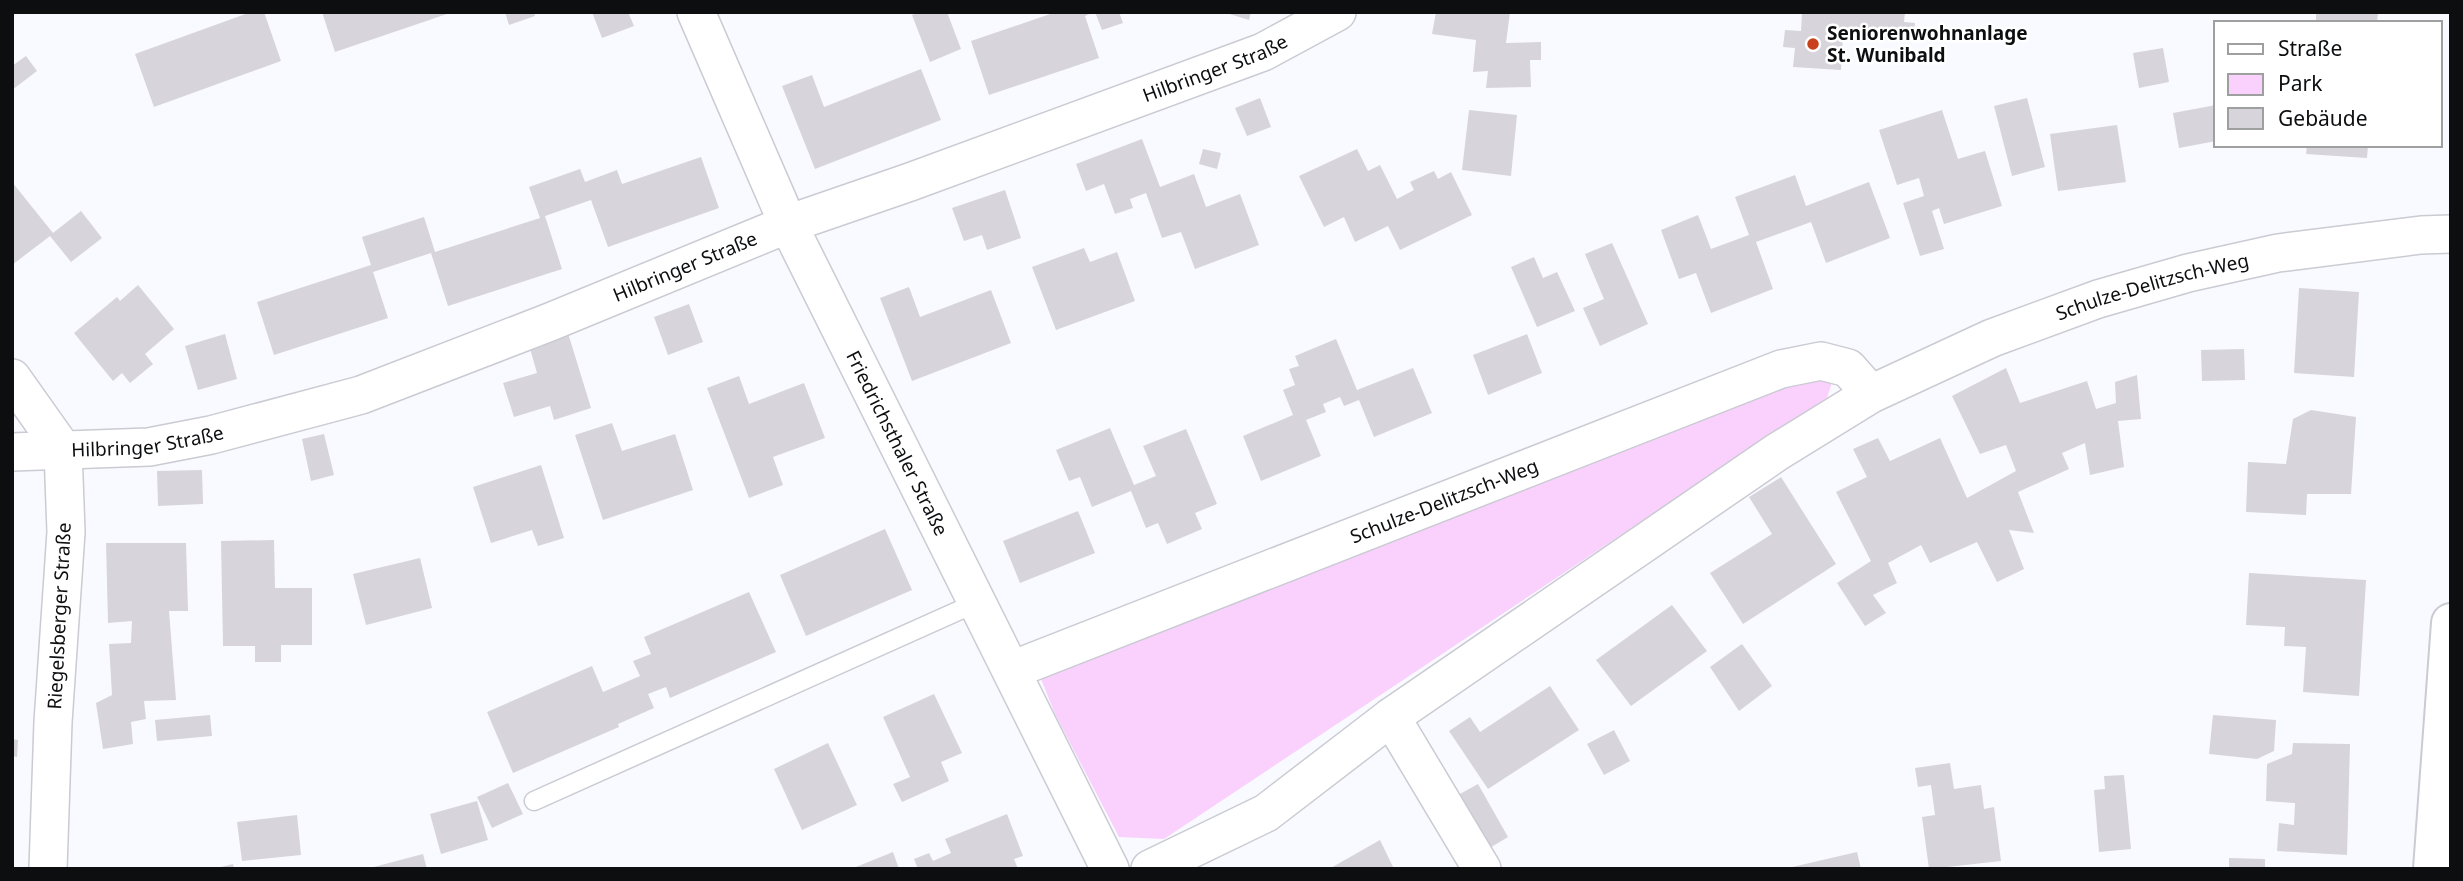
<svg xmlns="http://www.w3.org/2000/svg" width="2463" height="881" font-family="'Noto Sans',sans-serif">
  <style>
    .green { fill: #fad1fd }
    .building { fill: #d7d4dc }
    .lines { fill: none; stroke-linecap: round; stroke-linejoin: round }
    .lane-casing { stroke: #cacbd3; stroke-width: 21 }
    .street-casing { stroke: #cacbd3; stroke-width: 40 }
    .secondary-casing { stroke: #cacbd3; stroke-width: 42 }
    .lane { stroke: #fff; stroke-width: 18 }
    .street { stroke: #fff; stroke-width: 37 }
    .secondary { stroke: #fff; stroke-width: 38 }
    .poi-dot { fill: #c9401c; stroke: #fff; stroke-width: 2.5 }
    .labels { text-anchor: middle; dominant-baseline: central; stroke-width: 5; stroke-linejoin: round; paint-order: stroke }
    .poi-label { font-size: 19px; font-weight: bold; fill: #0d0e10; stroke: #fff; text-anchor: start }
    .street-label { font-size: 19px; fill: #0d0e10; stroke: #fff }
  </style>
  <rect width="100%" height="100%" fill="#f9faff"/>
  <path class="green" d="M1813,368l20,11 -6,19 -663,441 -45,-2 -64,-123 -16,-40z"/>
  <g class="building">
    <path d="M251,12h13l17,49 -127,46 -19,-53z"/>
    <path d="M322,12h128v1l-115,39z"/>
    <path d="M505,12h29l1,4 -26,9z"/>
    <path d="M592,12h36l6,14 -32,12z"/>
    <path d="M919,12h28l14,37 -31,13 -18,-47z"/>
    <path d="M1056,12h38l-9,4 14,42 -110,37 -18,-54z"/>
    <path d="M1095,12h24l4,11 -21,7z"/>
    <path d="M1223,12h28l-2,8z"/>
    <path d="M1436,12h74l-4,31 35,-1v18h-11l1,27 -45,1 2,-17 -15,1 3,-32 -44,-6z"/>
    <path d="M1802,12h103l-1,10 11,1 -2,18 -70,-5 -2,34 -48,-3 2,-19 -12,-1 2,-17 16,1z"/>
    <path d="M2316,12h62l-1,11h-61z"/>
    <path d="M2163,48l6,34 -30,6 -6,-35z"/>
    <path d="M26,56l11,15 -25,19v-24z"/>
    <path d="M921,69l20,51 -126,49 -33,-83 30,-11 12,32z"/>
    <path d="M1260,98l11,29 -24,9 -12,-28z"/>
    <path d="M2027,98l18,69 -33,9 -18,-70z"/>
    <path d="M2216,105v36l-37,7 -6,-35z"/>
    <path d="M1469,110l48,5 -6,61 -49,-6z"/>
    <path d="M1942,110l16,49 27,-8 17,55 -58,18 -5,-16 -7,3 12,38 -24,7 -17,-53 21,-7 -5,-18 -22,7 -18,-55z"/>
    <path d="M2117,125l9,57 -68,9 -8,-57z"/>
    <path d="M1142,139l18,48 34,-13 12,33 34,-13 19,51 -64,24 -14,-37 -19,6 -16,-45 -16,6 3,9 -18,6 -11,-30 -18,7 -10,-27z"/>
    <path d="M2307,145h61l-1,13 -61,-4z"/>
    <path d="M1203,149l18,4 -4,16 -18,-5z"/>
    <path d="M1357,149l11,22 12,-6 17,34 17,-9 -4,-8 24,-11 4,8 13,-7 21,43 -72,35 -12,-24 -33,16 -11,-25 -20,10 -25,-51z"/>
    <path d="M701,157l18,51 -111,39 -17,-47 -46,16 17,53 -114,37 -17,-53 -58,19 15,46 -114,37 -17,-53 114,-37 -9,-28 62,-20 11,35 105,-34 -11,-31 51,-18 5,13 32,-12 5,14z"/>
    <path d="M1795,175l11,31 63,-24 21,56 -64,25 -15,-41 -55,20 17,47 -62,24 -15,-40 -17,6 -18,-49 37,-15 13,34 38,-14 -14,-38z"/>
    <path d="M12,182l41,51 28,-22 21,27 -31,24 -21,-26 -38,29z"/>
    <path d="M1005,190l16,48 -34,12 -5,-15 -18,6 -12,-33z"/>
    <path d="M1612,243l36,81 -48,22 -17,-38 21,-9 -19,-45z"/>
    <path d="M1084,248l6,14 27,-10 18,49 -79,29 -24,-63z"/>
    <path d="M1534,257l9,21 14,-6 18,39 -38,16 -26,-60z"/>
    <path d="M138,285l36,44 -29,25 8,10 -23,19 -8,-10 -9,8 -39,-48 43,-36 3,4z"/>
    <path d="M909,287l11,30 71,-27 20,53 -99,38 -32,-83z"/>
    <path d="M2299,288l60,4 -5,85 -60,-4z"/>
    <path d="M689,304l14,38 -35,13 -14,-38z"/>
    <path d="M568,333l23,75 -37,12 -4,-14 -36,11 -11,-34 34,-10 -8,-28z"/>
    <path d="M225,334l12,45 -39,11 -13,-44z"/>
    <path d="M1527,334l15,39 -54,22 -15,-40z"/>
    <path d="M1336,339l21,51 56,-22 19,45 -58,24 -15,-37 -15,6 -4,-9 -17,7 3,8 -20,8 15,36 -60,25 -18,-45 50,-21 -10,-25 12,-5 -6,-16 10,-3 -4,-10z"/>
    <path d="M2244,349l1,31 -43,1 -1,-31z"/>
    <path d="M2006,368l14,35 67,-22 9,28 20,-6 -1,-21 22,-7 4,44 -23,2 6,46 -34,8 -5,-32 -23,10 7,16 -51,23 16,41 -25,-3 15,39 -27,13 -20,-40 -47,21 -9,-18 -33,18 9,20 -24,12 13,18 -21,13 -28,-43 34,-22 -35,-69 31,-15 -14,-28 25,-11 12,23 50,-23 27,60 49,-27 -10,-26 -26,9 -28,-58z"/>
    <path d="M739,376l10,28 55,-21 21,55 -52,19 10,28 -34,13 -42,-110z"/>
    <path d="M2311,410l45,7 -5,77h-44l-1,21 -60,-3 2,-50 38,2 7,-45z"/>
    <path d="M612,423l10,28 53,-17 18,56 -90,30 -28,-85z"/>
    <path d="M1110,428l24,57 22,-9 -13,-30 43,-17 31,75 -22,9 7,16 -35,15 -9,-21 -12,5 -15,-37 -39,16 -12,-30 -11,4 -13,-31z"/>
    <path d="M324,434l10,41 -23,6 -9,-42z"/>
    <path d="M541,465l23,73 -26,8 -6,-16 -41,13 -18,-56z"/>
    <path d="M202,470l1,34 -45,2 -1,-35z"/>
    <path d="M1781,477l55,87 -93,60 -33,-51 62,-39 -23,-37z"/>
    <path d="M1078,511l17,42 -75,30 -17,-42z"/>
    <path d="M885,529l27,61 -106,46 -26,-61z"/>
    <path d="M274,540l1,48h37v57h-31v17h-26v-16h-32l-2,-105z"/>
    <path d="M106,543h80l2,68h-19l7,89 -32,1 2,18 -15,3 2,22 -30,5 -7,-46 16,-8 -3,-51 22,-1 1,-22 -24,2z"/>
    <path d="M420,558l12,50 -66,17 -13,-51z"/>
    <path d="M2249,573l117,7 -7,116 -56,-4 3,-45 -22,-1 1,-19 -39,-2z"/>
    <path d="M749,592l27,60 -106,46 -4,-11 -18,7 6,14 -36,16 1,3 -106,46 -26,-61 105,-46 11,26 37,-16 -7,-15 18,-7 -7,-17z"/>
    <path d="M1672,605l35,46 -76,55 -35,-46z"/>
    <path d="M1742,644l30,42 -33,25 -29,-44z"/>
    <path d="M1550,686l29,44 -91,59 -39,-58 21,-14 10,15z"/>
    <path d="M934,694l28,59 -21,9 8,19 -47,21 -9,-18 17,-7 -27,-60z"/>
    <path d="M210,715l2,21 -55,5 -2,-21z"/>
    <path d="M2213,715l63,5 -2,31 -17,8 -48,-5z"/>
    <path d="M1614,730l16,31 -26,14 -17,-31z"/>
    <path d="M12,739l6,1 -1,17 -5,-1z"/>
    <path d="M828,743l29,62 -55,25 -28,-61z"/>
    <path d="M2293,743l57,1 -3,111 -70,-4 2,-28 15,2 1,-22 -29,-2 1,-37 25,-10z"/>
    <path d="M1950,763l4,26 27,-4 3,24 10,-2 7,54 -72,8 -7,-52 13,-2 -4,-30 -13,2 -3,-19z"/>
    <path d="M2124,775l7,74 -32,3 -5,-62 11,-1 -1,-13z"/>
    <path d="M508,783l15,31 -31,14 -15,-31z"/>
    <path d="M1478,784l30,53 -20,12 -30,-54z"/>
    <path d="M477,801l11,39 -47,14 -11,-40z"/>
    <path d="M1007,814l16,42 -9,3 4,10h-100l-4,-10 15,-6 4,8 18,-8 -6,-14z"/>
    <path d="M297,815l4,40 -59,6 -5,-39z"/>
    <path d="M1380,840l14,29h-65z"/>
    <path d="M893,852l6,17h-48z"/>
    <path d="M1857,852l4,17h-73v-1z"/>
    <path d="M423,854l4,15h-56l-1,-1z"/>
    <path d="M2229,858l36,1v10h-36z"/>
    <path d="M233,864l1,5h-17v-1z"/>
  </g>
  <g class="lines">
    <g class="lane-casing">
      <path id="lane" d="M534,801l444,-199"/>
    </g>
    <g class="street-casing">
      <g id="street">
        <path id="s1" d="M696,12l92,212 322,645"/>
        <path d="M12,378l51,72 3,82 -13,190 -5,147"/>
        <path id="s2" d="M12,452l137,-5 62,-12 150,-40 189,-73 238,-98 122,-42 353,-130 74,-40"/>
        <path id="s3" d="M1012,670l769,-301 40,-8 27,7 23,26"/>
        <path d="M1391,717l91,152"/>
        <path id="s4" d="M1150,869l116,-56 125,-96 386,-265 94,-58 121,-56 106,-39 90,-26 90,-20 143,-18 30,-1"/>
      </g>
    </g>
    <g class="secondary-casing">
      <path id="secondary" d="M2433,869l18,-246"/>
    </g>
    <use href="#lane" class="lane"/>
    <use href="#street" class="street"/>
    <use href="#secondary" class="secondary"/>
  </g>
  <circle class="poi-dot" cx="1813" cy="44" r="7"/>
  <g class="labels">
    <g class="poi-label">
      <text x="1827" y="33">Seniorenwohnanlage<tspan x="1827" dy="22">St. Wunibald</tspan></text>
    </g>
    <g class="street-label">
      <text stroke="none"><textPath href="#s2" startOffset="1270">Hilbringer Straße</textPath></text>
      <text stroke="none"><textPath href="#s2" startOffset="704">Hilbringer Straße</textPath></text>
      <text stroke="none"><textPath href="#s4" startOffset="1167">Schulze-Delitzsch-Weg</textPath></text>
      <text stroke="none"><textPath href="#s2" startOffset="136">Hilbringer Straße</textPath></text>
      <text stroke="none"><textPath href="#s1" startOffset="476">Friedrichsthaler Straße</textPath></text>
      <text stroke="none"><textPath href="#s3" startOffset="464">Schulze-Delitzsch-Weg</textPath></text>
      <text transform="translate(59 616) rotate(-87)">Riegelsberger Straße</text>
    </g>
  </g>
  <rect width="2463" height="881" fill="none" stroke="#0d0e10" stroke-width="28"/>
  <rect x="2214" y="21" width="228" height="126" fill="#ffffff" stroke="#9e9f9f" stroke-width="2"/>
  <rect x="2228" y="44" width="35" height="10" fill="#ffffff" stroke="#9e9f9f" stroke-width="2"/>
  <text x="2278" y="56" font-size="21" fill="#0d0e10">Straße</text>
  <rect x="2228" y="74" width="35" height="21" fill="#fad1fd" stroke="#9e9f9f" stroke-width="2"/>
  <text x="2278" y="91" font-size="21" fill="#0d0e10">Park</text>
  <rect x="2228" y="108" width="35" height="21" fill="#d7d4dc" stroke="#9e9f9f" stroke-width="2"/>
  <text x="2278" y="126" font-size="21" fill="#0d0e10">Gebäude</text>
</svg>
